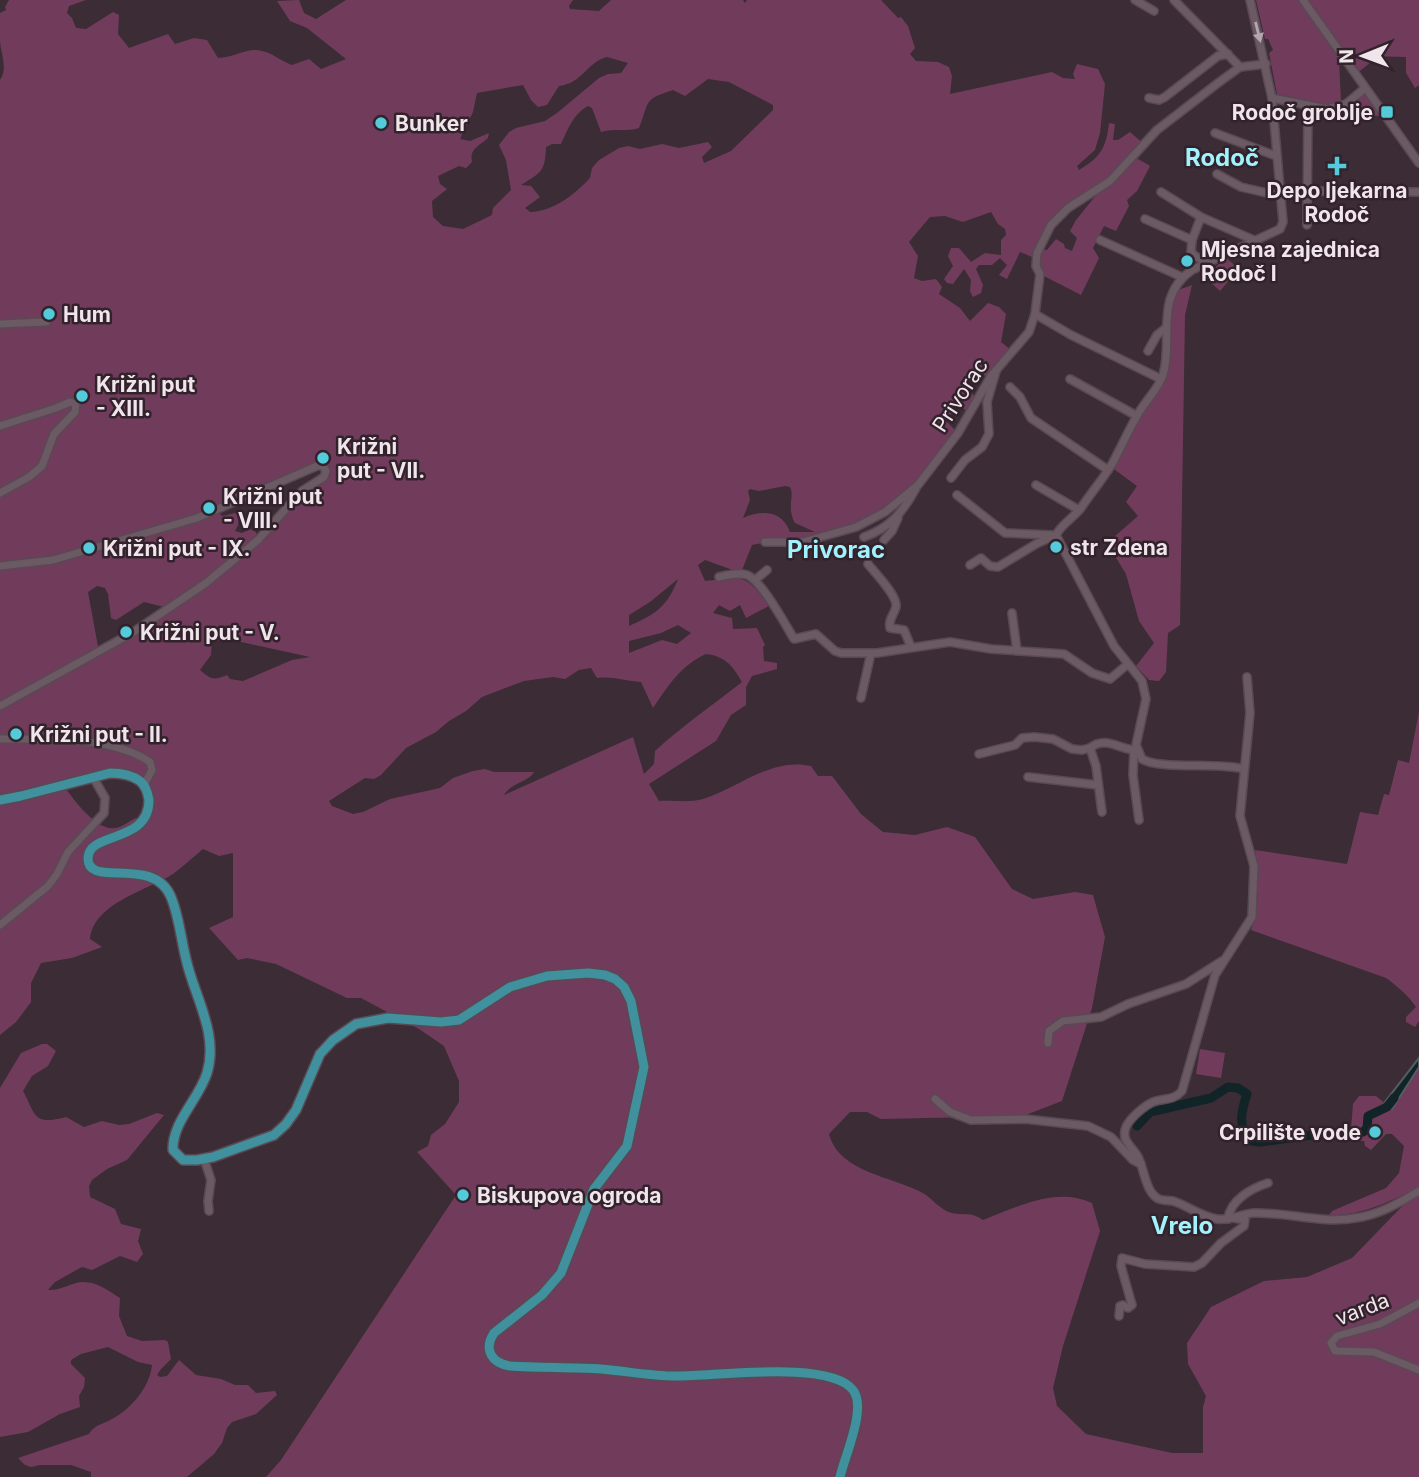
<svg xmlns="http://www.w3.org/2000/svg" width="1419" height="1477" font-family="Inter,sans-serif">
  <style>
    .green { fill: #713c5c; fill-rule: evenodd }
    .water { fill: #112427; stroke: #545e62; stroke-width: 2 }
    .lines { fill: none; stroke-linecap: round; stroke-linejoin: round }
    .river { stroke: #112427; stroke-width: 9 }
    .minor-casing { stroke: #584a53; stroke-width: 10 }
    .major-casing { stroke: #584a53; stroke-width: 12 }
    .minor { stroke: #6b5963; stroke-width: 7 }
    .major { stroke: #40909d; stroke-width: 9 }
    .oneway { fill: #b4a6ae }
    .poi-dot { fill: #53cbda; stroke: #32222b; stroke-width: 2.5 }
    .labels { text-anchor: middle; dominant-baseline: central; stroke-width: 5; stroke-linejoin: round; paint-order: stroke }
    .poi-label { font-size: 21px; font-weight: bold; fill: #f0e5eb; stroke: #32222b; text-anchor: start }
    .street-label { font-size: 21px; fill: #f0e5eb; stroke: #32222b }
    .quarter-label { font-size: 24px; font-weight: bold; fill: #a1f2fd; stroke: #32222b }
  </style>
  <rect width="100%" height="100%" fill="#3c2c35"/>
  <g class="green">
    <path d="M86,0l-17,6 -2,7 5,5 4,10 10,1 27,-17 6,3 -1,19 11,14 39,-14 7,10 19,-6 13,2 11,18c15,0 30,-11 44,-7 11,2 20,11 30,14l17,-6 12,10 25,-10 -39,-31 -17,-7 -13,-20 22,-1 5,13 12,6 30,-19h227l-4,6 1,3 29,2 12,-11h132l2,3 2,-3h134l17,18 3,-1 7,9 7,22 -5,6 6,7 22,1 11,5 3,9 -2,18 102,-22 11,6 12,1 -2,-5 4,-10 21,5 7,15 -5,49 -5,17 -18,16 2,4c22,-13 27,-22 30,-47l6,1 -2,16h5l12,-8 14,12 -11,12 17,10 -13,25 -10,9 2,6 -13,25 -12,-5 -11,22 6,10 -18,37 -41,-21 -4,-8 4,-17 7,1 9,-11 8,5 1,4 7,3 5,-13 -7,-7 6,-11 21,-26 1,-5c-25,13 -61,38 -61,70l-17,-7 -13,27 -8,-4 8,-10 -7,-7 -8,7h-13l-3,4 7,16 -2,8 -8,4 -3,-6 1,-11 -7,-11 -11,15 -6,-1 -3,-4 9,-13 -5,-10 3,-8h8l12,14 14,-9 16,2v-15l5,-5 -1,-6 -7,-5 -7,-12 -28,10 -18,-6 -15,1 -21,25 9,14 -4,22 8,3 14,-2 6,8 -3,7 21,14 10,13 18,-18 11,4 7,7 -5,28 10,8 -23,29 -11,-12 -12,21 12,10 -7,15 -12,-8 -12,16 12,12c-43,60 -78,95 -153,108 -18,4 -35,0 -53,4l-10,25 -12,-1 -25,-9 -7,5 7,16c39,-4 40,-8 64,25l-23,12 -6,-13 -10,6 -11,-6 -6,8 19,5 1,11 24,-1 8,17 -2,2 1,14 13,2v6l-25,7 -6,11v18l-15,10 -15,26 -67,43 10,17c13,-1 31,2 44,-2 36,-11 68,-42 108,-33l7,10h14l29,38 22,18 32,3 32,-8 28,10 37,52 21,10 42,-7 18,3 12,42 -13,71 -30,93 -39,15 -142,3 -14,-7h-17l-21,22c10,38 61,42 92,58 10,5 20,19 31,21 14,3 17,-2 31,7 35,-13 73,-34 109,-17l8,28 -37,115 -10,42 4,18 29,28 86,19h31v-46l3,-11 -18,-32 -1,-21 24,-36 53,-26 43,-4 45,-19 59,-61 2,-7c-26,13 -54,26 -84,25l3,-4 54,-23 13,-15 5,-27 -12,-12h-6l-15,16 -6,-4 -1,-5h-14l3,-37 6,-8h17l16,13 27,-42v410h-1153l15,-17 175,-265 -39,-43 11,-6 3,-11 14,-11 14,-22v-21l-15,-35 -25,-17 -58,-31h-14l-71,-34 -29,-6 -9,2 -29,-32 24,-11v-64l-14,3 -16,-7c-10,8 -19,17 -30,25 -27,17 -79,29 -83,65l12,8 -30,11 -31,5 -10,20v19l-15,20 -16,13v-955c8,-11 1,-26 0,-39 0,-9 0,-19 0,-28l6,-3 -1,-3 4,-7zM607,57l21,6 -7,10 -13,1 -9,4 -42,35 -12,8 -29,7 -7,4 -10,13 7,15 5,30 -18,18 -1,7 -29,14 -20,-3 -10,-9 -1,-16 15,-12 -7,-5 -2,-8 21,-10 7,2 6,-6c-3,-13 7,-16 16,-24l1,-5 -19,8 -10,-2 13,-27 4,-19 46,-8 8,15 7,7 9,-2 12,-19c24,-3 28,-24 48,-29zM708,79l21,3 44,23v5l-42,41 -27,12 -2,-6 10,-10 -4,-5 -29,6 -17,-4 -22,5 -12,-3 -9,2 -20,12 -7,8 -2,10c-16,17 -36,33 -60,34l-5,-4 15,-11 -9,-11 -10,-1c20,-13 24,-12 25,-38l6,-3h9c7,-15 12,-30 27,-38l4,2 9,24c13,-4 26,0 38,-4 11,-27 3,-28 34,-38l12,6zM322,465l3,4 -1,8 -22,14 -44,49 -2,-8 -6,-3 -8,4 -7,-2 3,-6 1,-10 -4,-2 -13,3 -5,-6zM785,486l5,1c5,10 -4,20 5,36l20,9h-25c-8,-22 -28,-22 -47,-14l7,-18 -2,-9 2,-2 9,2zM678,579c-11,28 -22,35 -49,47v-11l21,-13zM97,586l8,2 3,6 3,24 5,2 28,-18 24,6 -69,44 -11,-60zM678,625l13,8 -14,11 -15,-4 -33,13v-12l32,-8zM232,640l78,17 -18,3 -49,21 -13,-2 -3,-4c-13,6 -17,4 -27,-5l11,-15 1,-14zM706,654c19,2 27,12 36,28 -29,23 -60,44 -87,69l-1,13 -10,10 -11,-37 -129,58c8,-13 23,-12 30,-23h-40l-9,-3 -12,2 -20,7 -13,10 -50,11 -27,13 -10,2 -21,-8 -3,-5 36,-23 9,1 7,-4 25,-27 30,-16 13,-11 17,-10 16,-14 42,-16 29,-4 12,2 14,-9 12,-2 6,10c15,-2 29,3 44,4l12,26c16,-23 27,-42 53,-54zM111,773c29,2 49,19 31,48l-6,-3c-7,3 -13,9 -21,10 -19,3 -41,-28 -51,-42l16,-7z"/>
    <path d="M1256,0h42l41,59 2,43 -6,4 -58,-12 -8,-41 4,-3 -5,-11h-3z"/>
    <path d="M1303,0h116v85l-4,3 -9,-15v-16l-37,-1 2,6 -15,12z"/>
    <path d="M1365,88l18,25 -2,3 -35,-2 -3,-9z"/>
    <path d="M1225,257l14,12 -19,22 -14,-13z"/>
    <path d="M1192,285l-7,30 -5,310 -12,8 -2,39 -7,9 -10,-1 -13,-14 18,-23 -15,-22 -13,-47 -19,-31 31,-27 -12,-14 11,-16 -26,-19 28,-51 22,-33 12,-91z"/>
    <path d="M1419,712v309l-4,6 -9,-5v-5l10,-10c-8,-12 -18,-20 -30,-29l-135,-48c9,-27 8,-52 4,-80l92,14 13,-52 18,3 6,-21 5,1 9,-35 11,3z"/>
    <path d="M42,1044h5l9,7 -8,15 -16,10 -9,15c13,24 10,35 43,26l18,10 18,-6 17,4 10,-1 28,-11 7,2 -37,45 -20,9 -15,11 -3,6 1,11 25,12 6,15 20,5 -3,12 5,13 -6,8 -17,-6 -28,14 -10,-3 -27,15 -7,8c12,1 22,-7 34,-8 14,-1 27,9 38,16l-1,18 8,20 15,5 23,-1 3,2 3,17 -10,10 -4,6 3,2 7,-1 12,-16 17,15 25,4 14,6h13l8,8 19,-2 2,4 -21,19 -24,8 -5,6 -5,15 -8,11 -27,23h-96v-5l-20,-7h-31l-9,2 -6,-2 -7,-7 71,-24c6,-10 13,-9 23,-15 19,-10 38,-32 40,-54l-14,-3 -30,-15 -27,7 -10,6v4l14,14 -1,9 -5,9 1,11 -20,7 -32,18 -28,5v-349l21,-35z"/>
    <path d="M1200,1049l25,4 -4,25 -25,-4z"/>
  </g>
  <path class="water" d="M1419,1058v9l-27,42 -7,-7z"/>
  <g class="lines">
    <path class="river" d="M1137,1126l13,-14 61,-14 17,-11 10,1 9,6c-6,18 -10,33 5,47l9,1 66,-9h27l9,-1 4,-4 1,-12 19,-9 7,-9"/>
    <g class="minor-casing">
      <g id="minor">
        <path d="M1135,0l19,11"/>
        <path d="M1174,0l66,67"/>
        <path d="M1303,0l116,163"/>
        <path d="M1149,98l10,2 6,-3 53,-41 10,-2"/>
        <path d="M1272,98l55,11 19,-5 19,-16"/>
        <path d="M1215,133l61,23"/>
        <path d="M1217,174l24,13 39,9"/>
        <path d="M1307,191l112,1"/>
        <path d="M1161,192l40,25 55,24"/>
        <path d="M1201,217l-9,23 -1,12 4,4 13,7"/>
        <path d="M1145,219l47,21"/>
        <path d="M1307,225l1,-120"/>
        <path d="M1100,240l82,37"/>
        <path d="M1035,314l36,21 90,44"/>
        <path d="M0,324l46,-2"/>
        <path d="M1148,351l9,-16 9,-7"/>
        <path d="M1070,379l67,37"/>
        <path d="M1010,387l10,10 11,21 77,52"/>
        <path d="M0,426l56,-18 14,-6 6,2 -1,8 -21,22 -12,32 -13,11 -29,16"/>
        <path d="M951,478l14,-18 17,-13 7,-13 -2,-32 9,-31"/>
        <path d="M1036,485l43,25"/>
        <path d="M957,495l48,38 47,2"/>
        <path d="M1056,535l58,111 28,35 4,18 -10,46 6,14c17,11 77,3 102,10"/>
        <path d="M864,537c26,-9 39,-25 52,-49"/>
        <path d="M884,540l8,-9 6,-13"/>
        <path d="M765,542h38l53,-15 29,-15 33,-27 40,-52 33,-57 38,-44 6,-18 5,-40 -4,-8 1,-13 14,-28 17,-17 42,-27 47,-51 61,-47 22,-16 26,-3"/>
        <path d="M868,564c7,9 30,32 28,43 -2,8 -8,12 -6,21l14,2 7,17"/>
        <path d="M970,565l11,-7 9,8 8,1 38,-23 20,-9c4,-9 18,-18 25,-27 10,-15 22,-29 31,-44 9,-16 16,-33 25,-48 7,-14 21,-26 26,-41 11,-36 -10,-78 29,-105l88,-41 3,-7 -11,-124 -22,-98"/>
        <path d="M0,566l53,-6 144,-42 120,-52 5,-1 4,6 -2,6 -22,14 -44,49 -52,43 -74,50 -132,73"/>
        <path d="M719,577c9,-2 20,-5 28,-2 15,6 38,49 47,64l22,-5 19,17 6,2h36l73,-11 41,7 73,5 28,19 18,6 18,-15"/>
        <path d="M755,580l12,-10"/>
        <path d="M1012,613l5,38"/>
        <path d="M1247,677l3,36 -10,103 14,50 -2,51 -37,58 -33,116c-9,10 -18,7 -29,11 -9,4 -23,16 -27,25 -6,15 9,21 13,32 5,11 7,32 18,39 4,3 10,2 16,3 15,5 27,15 44,18 13,2 24,-5 37,-6 34,-1 67,11 101,5 24,-3 44,-15 64,-27"/>
        <path d="M861,698l10,-45"/>
        <path d="M0,739c46,0 111,-3 150,23l2,8 -8,15"/>
        <path d="M1136,750h-2l-1,25 6,45"/>
        <path d="M979,754l36,-9 7,-7 12,-1 19,2 19,10 10,1 8,-2"/>
        <path d="M1028,777l70,8"/>
        <path d="M1102,812l-6,-46 -6,-18c15,-12 27,0 44,2"/>
        <path d="M0,925l48,-39 9,-12 11,-22 36,-39 1,-15 -12,-21"/>
        <path d="M1048,1043l1,-12 14,-10 38,-4 27,-13 58,-20 36,-23"/>
        <path d="M935,1099l15,13 21,8 54,-1 63,7 23,11 22,23 8,4"/>
        <path d="M204,1159l7,21 -3,21 1,10"/>
        <path d="M1228,1219c2,-19 24,-31 40,-36"/>
        <path d="M1419,1303l-39,21 -43,12 -6,7 4,8 39,1 45,18"/>
        <path d="M1119,1316l1,-10 3,-1 5,3 4,-3 -11,-39 1,-8 23,6 49,3 8,-4 19,-20 23,-17 1,-6 -11,-2"/>
      </g>
    </g>
    <g class="major-casing">
      <path id="major" d="M0,800l21,-4 89,-23c10,0 22,2 30,8 6,5 8,12 9,19 0,44 -60,31 -61,58 -1,31 65,-4 83,39 8,19 10,42 15,62 8,37 33,74 21,114 -8,26 -35,49 -34,77l10,10h14l16,-3 61,-22 12,-11 10,-14 24,-56 13,-14 23,-16 32,-6 53,4 18,-2 51,-33 37,-11 41,-3 17,2 10,4 9,8 7,14 13,66 -17,79 -33,43 -33,84 -19,22 -48,38c-11,17 -2,30 16,33 30,2 61,1 91,3 25,2 50,7 75,7 36,1 153,-17 177,14 14,18 -8,65 -13,87"/>
    </g>
    <use href="#minor" class="minor"/>
    <use href="#major" class="major"/>
  </g>
  <defs><path id="oneway-solid" d="M-6-.8H1V-3.2L6.5 0L1 3.2V.8H-6Z" transform="scale(1.75)"/></defs>
  <use class="oneway" href="#oneway-solid" transform="translate(1258 32) rotate(76)"/>
  <g class="poi-dot">
    <rect x="1380" y="105" width="14" height="14" rx="3.5"/>
    <circle cx="381" cy="123" r="7"/>
    <path d="M1333.5 155.5h7v7h7v7h-7v7h-7v-7h-7v-7h7z"/>
    <circle cx="1187" cy="261" r="7"/>
    <circle cx="49" cy="314" r="7"/>
    <circle cx="82" cy="396" r="7"/>
    <circle cx="323" cy="458" r="7"/>
    <circle cx="209" cy="508" r="7"/>
    <circle cx="1056" cy="547" r="7"/>
    <circle cx="89" cy="548" r="7"/>
    <circle cx="126" cy="632" r="7"/>
    <circle cx="16" cy="734" r="7"/>
    <circle cx="1375" cy="1132" r="7"/>
    <circle cx="463" cy="1195" r="7"/>
  </g>
  <g class="labels">
    <g class="poi-label">
      <text x="1373" y="112" text-anchor="end">Rodoč groblje</text>
      <text x="395" y="123">Bunker</text>
      <text x="1337" y="190" text-anchor="middle">Depo ljekarna<tspan x="1337" dy="24">Rodoč</tspan></text>
      <text x="1201" y="249">Mjesna zajednica<tspan x="1201" dy="24">Rodoč I</tspan></text>
      <text x="63" y="314">Hum</text>
      <text x="96" y="384">Križni put<tspan x="96" dy="24">- XIII.</tspan></text>
      <text x="337" y="446">Križni<tspan x="337" dy="24">put - VII.</tspan></text>
      <text x="223" y="496">Križni put<tspan x="223" dy="24">- VIII.</tspan></text>
      <text x="1070" y="547">str Zdena</text>
      <text x="103" y="548">Križni put - IX.</text>
      <text x="140" y="632">Križni put - V.</text>
      <text x="30" y="734">Križni put - II.</text>
      <text x="1361" y="1132" text-anchor="end">Crpilište vode</text>
      <text x="477" y="1195">Biskupova ogroda</text>
    </g>
    <g class="street-label">
      <text transform="translate(960 395) rotate(-57)">Privorac</text>
      <text transform="translate(1362 1309) rotate(-21)">varda</text>
    </g>
    <g class="quarter-label">
      <text x="1222" y="157">Rodoč</text>
      <text x="836" y="549">Privorac</text>
      <text x="1182" y="1225">Vrelo</text>
    </g>
  </g>
  <g transform="translate(1363 56) rotate(269)" stroke="#32222b" stroke-width="5" paint-order="stroke">
  <path d="M0-5L12 26L0 18L-12 26Z" fill="#f0e5eb"/>
  <text y="-10" font-size="19" font-weight="bold" text-anchor="middle" fill="#f0e5eb">N</text>
  </g>
</svg>
